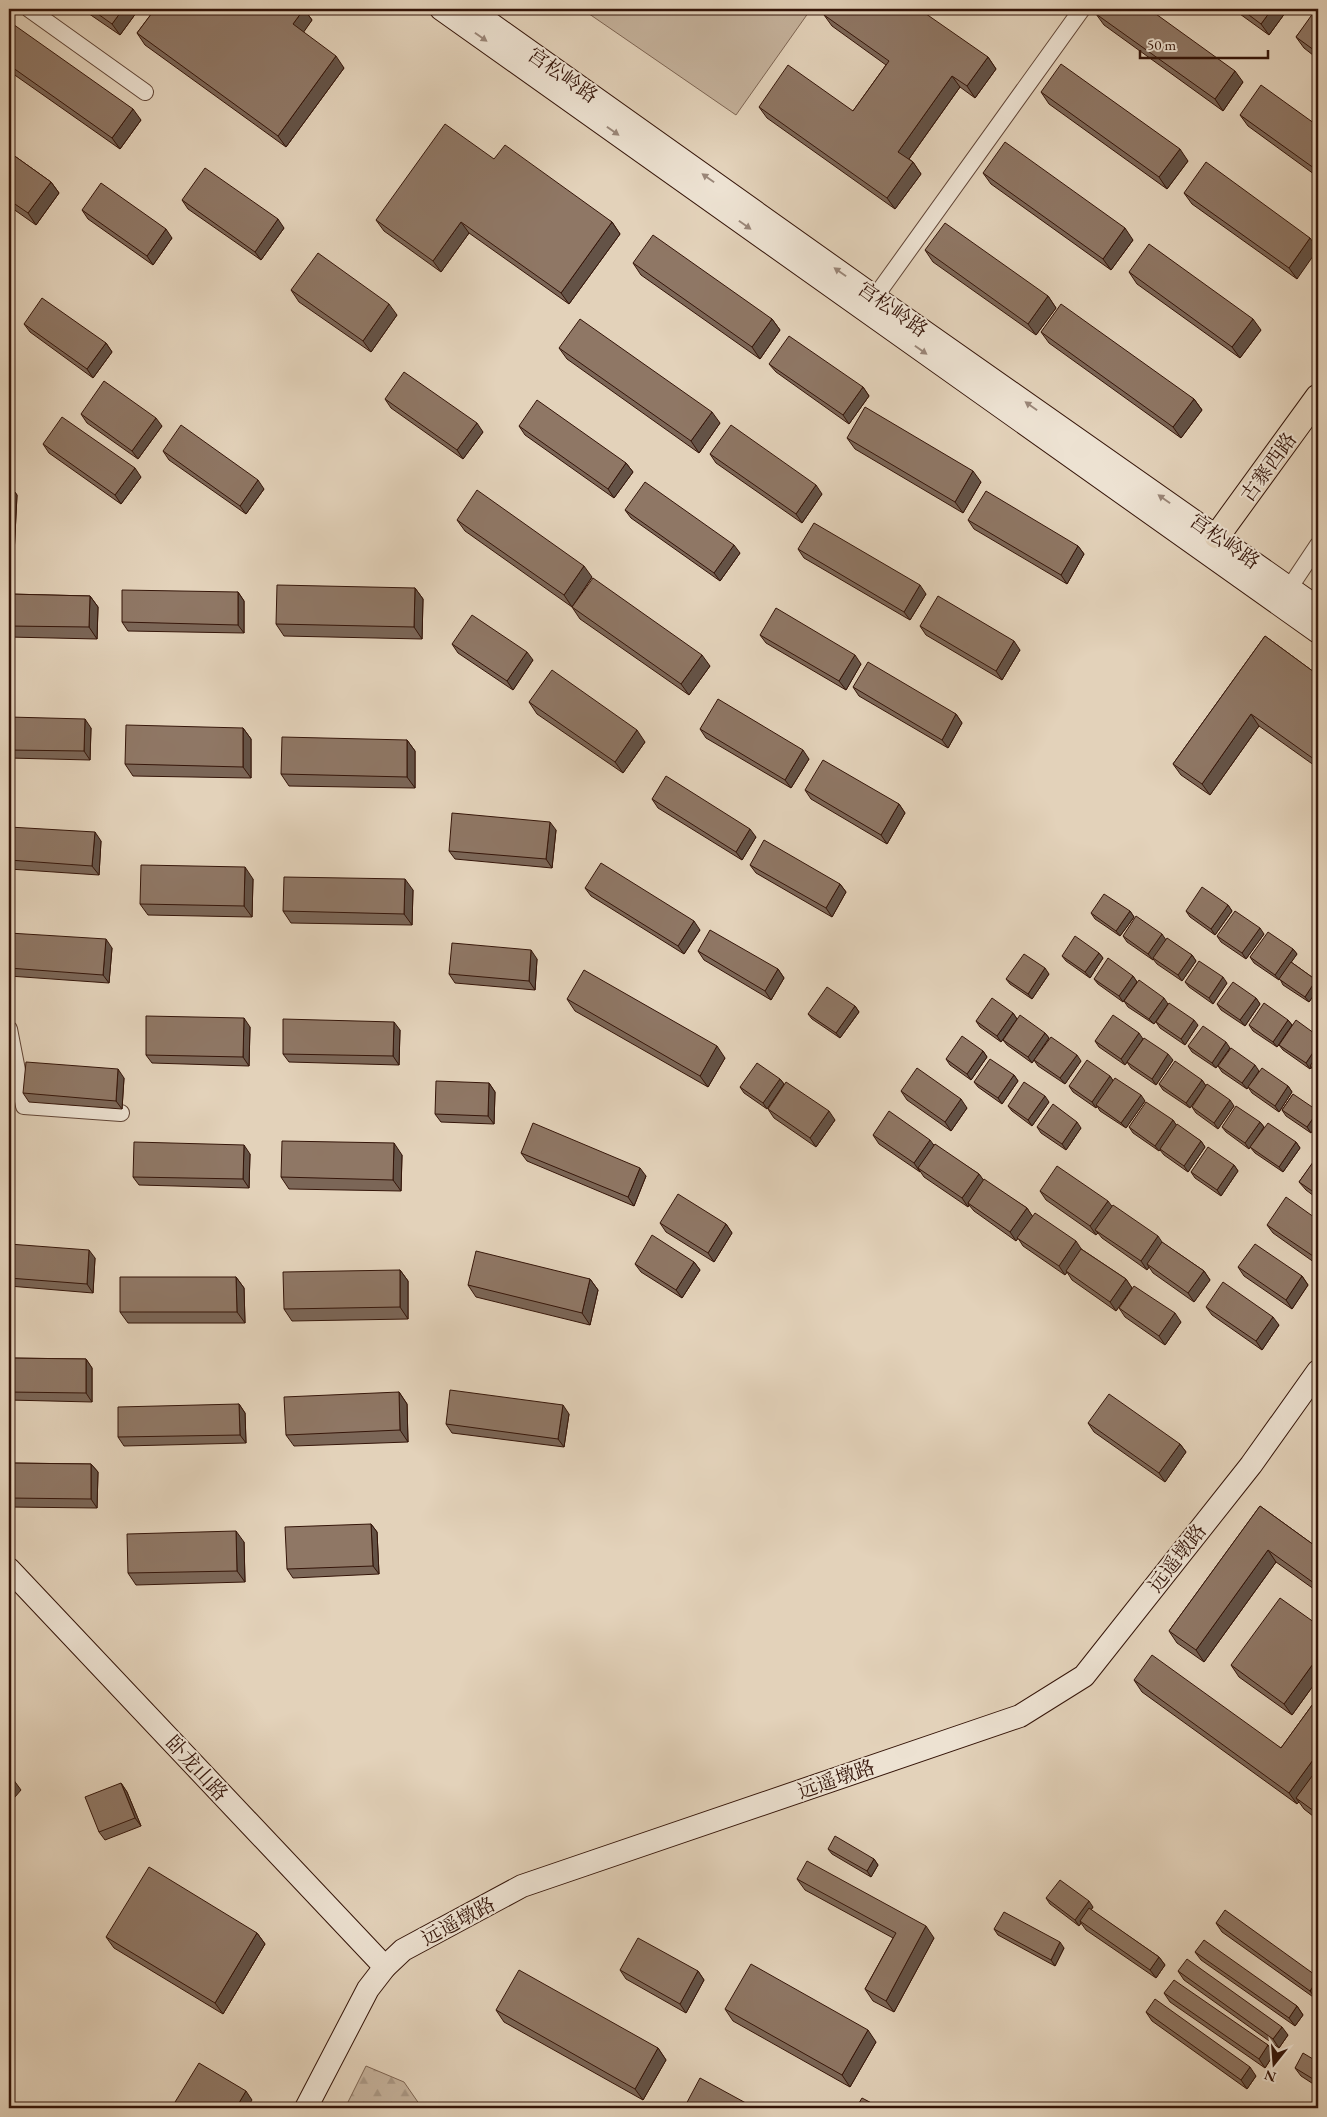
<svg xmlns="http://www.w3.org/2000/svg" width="1327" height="2117" font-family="'EB Garamond','Noto Serif SC',serif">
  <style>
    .grass { fill: #c5b29c; stroke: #7d6452 }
    .forest { fill: url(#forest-firs); stroke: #7d6452 }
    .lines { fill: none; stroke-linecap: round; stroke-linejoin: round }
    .street-casing { stroke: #604435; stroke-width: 18 }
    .secondary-casing { stroke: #351509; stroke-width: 24 }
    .primary-casing { stroke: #351509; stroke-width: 27 }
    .street { stroke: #ede2d2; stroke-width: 16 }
    .secondary { stroke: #ede2d2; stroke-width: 22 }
    .primary { stroke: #e3d2ba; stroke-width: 25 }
    .wall { fill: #7b6657; stroke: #351509 }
    .shaded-wall { fill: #645347; stroke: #351509 }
    .building { fill: #8f7765; stroke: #351509 }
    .oneway { fill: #9a8678 }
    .labels { text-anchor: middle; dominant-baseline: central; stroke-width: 4; stroke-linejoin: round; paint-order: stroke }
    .street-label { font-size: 20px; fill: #351509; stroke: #ede2d2 }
  </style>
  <defs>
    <pattern id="forest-firs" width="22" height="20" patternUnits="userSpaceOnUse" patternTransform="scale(1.25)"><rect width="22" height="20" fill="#c5b29c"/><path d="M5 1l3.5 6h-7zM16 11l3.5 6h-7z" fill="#aa9885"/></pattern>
  </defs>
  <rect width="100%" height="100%" fill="#e3d2ba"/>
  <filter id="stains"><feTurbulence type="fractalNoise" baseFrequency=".004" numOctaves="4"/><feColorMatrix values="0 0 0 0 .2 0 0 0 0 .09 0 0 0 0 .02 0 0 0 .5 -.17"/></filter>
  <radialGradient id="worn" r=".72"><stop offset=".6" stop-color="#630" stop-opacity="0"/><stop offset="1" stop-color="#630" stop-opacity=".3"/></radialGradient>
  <path class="grass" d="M582,9h229l-75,106z"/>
  <path class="forest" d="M366,2066l38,16 18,26h-77z"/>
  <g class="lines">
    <g class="street-casing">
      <g id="street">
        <path d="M29,9l116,83"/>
        <path d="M875,297l207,-288"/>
        <path d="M1290,587l28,-42"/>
        <path d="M9,1029l15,77 97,7"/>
      </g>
    </g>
    <g class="secondary-casing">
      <g id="secondary">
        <path d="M441,9l877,623"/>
        <path d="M470,9l405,288 443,311"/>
        <path d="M9,1569l376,398"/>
        <path d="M306,2108l62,-119 17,-22 18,-17 119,-64 498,-170 64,-40 167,-211 67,-94"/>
      </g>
    </g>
    <g class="primary-casing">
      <path id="primary" d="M1217,536l101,-139"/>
    </g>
    <use href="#street" class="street"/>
    <use href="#secondary" class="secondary"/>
    <use href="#primary" class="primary"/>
  </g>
  <g class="wall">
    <path d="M82,9h57l-19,26z"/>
    <path d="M155,9h149l8,11 -9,12 41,36 -58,79 -141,-102 -8,-12z"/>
    <path d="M1233,9h55l-19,26z"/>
    <path d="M1318,9v50l-14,-11 -8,-11z"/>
    <path d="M1096,14l147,68 -20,29 -119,-86z"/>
    <path d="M824,15l164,42 8,12 -21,29 -15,-11 -51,72 4,3 8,12 -26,35 -128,-91 -8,-11 94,4 33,-46 -54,-39z"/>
    <path d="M9,25l132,95 -21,29 -111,-78z"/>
    <path d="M1041,92l147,69 -21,28 -118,-85z"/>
    <path d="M1240,115l78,11v51l-70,-51z"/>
    <path d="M9,152l42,30 8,11 -23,32 -27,-19z"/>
    <path d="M494,159l118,63 8,12 -51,70 -100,-71 -28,39 -57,-41 -8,-11z"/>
    <path d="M983,173l150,67 -22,30 -120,-86z"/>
    <path d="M1184,193l126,45 -13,41 -105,-75z"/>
    <path d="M182,200l102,28 -23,32 -73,-51z"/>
    <path d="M82,210l90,28 -19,27 -65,-46z"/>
    <path d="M925,250l123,46 8,12 -20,27 -103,-73z"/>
    <path d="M633,263l139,56 8,11 -20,29 -119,-84z"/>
    <path d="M1129,272l132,58 -21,28 -103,-74z"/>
    <path d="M291,290l106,25 -26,37 -72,-50z"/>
    <path d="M24,324l82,19 6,9 -19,26 -63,-46z"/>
    <path d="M1041,332l153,67 8,11 -21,28 -132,-95z"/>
    <path d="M559,348l161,75 -21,30 -132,-94z"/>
    <path d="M769,364l94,23 6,9 -20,28 -73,-52z"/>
    <path d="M385,399l98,33 -20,27 -72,-51z"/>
    <path d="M81,414l81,12 -24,33 -51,-36z"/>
    <path d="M519,426l107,37 7,9 -19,26 -89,-63z"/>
    <path d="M847,438l134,44 -18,31 -108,-64z"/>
    <path d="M43,444l98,33 -20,27 -72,-51z"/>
    <path d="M163,451l101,38 -18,25 -77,-54z"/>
    <path d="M710,454l112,40 -20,29 -86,-60z"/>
    <path d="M9,484l8,11 -3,60h-5z"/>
    <path d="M625,510l115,43 -20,28 -89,-63z"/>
    <path d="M457,520l135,57 -20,30 -107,-76z"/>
    <path d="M968,520l110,26 6,8 -17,30 -93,-55z"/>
    <path d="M798,549l128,45 -16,26 -106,-62z"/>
    <path d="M415,588l8,11 -1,40 -138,-3 -8,-12z"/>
    <path d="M238,592l6,9v32l-116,-2 -6,-9z"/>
    <path d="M9,594l81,2 8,11 -1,32 -88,-2z"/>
    <path d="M572,607l138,59 -21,29 -109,-76z"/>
    <path d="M920,626l100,24 -18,30 -76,-45z"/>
    <path d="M760,635l101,29 -15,26 -80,-47z"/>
    <path d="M1265,636l53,39v93l-59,-42 -49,69 -29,-20 -8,-11z"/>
    <path d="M452,644l81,16 -20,30 -55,-37z"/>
    <path d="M853,687l103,27 6,9 -14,25 -89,-52z"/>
    <path d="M529,702l116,40 -22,31 -86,-59z"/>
    <path d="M9,717l82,11 -1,32 -81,-2z"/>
    <path d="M243,728l8,11v39l-118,-2 -8,-12z"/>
    <path d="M700,729l109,30 -18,29 -85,-50z"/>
    <path d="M407,740l8,11v37l-126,-2 -8,-12z"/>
    <path d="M805,790l94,14 6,9 -18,31 -76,-45z"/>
    <path d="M652,799l104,38 -14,23 -84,-52z"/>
    <path d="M9,827l92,14 -2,34 -90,-6z"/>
    <path d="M556,830l-4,38 -97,-9 -6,-8z"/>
    <path d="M750,865l90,19 6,8 -14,25 -76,-44z"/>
    <path d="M253,879l-1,38 -104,-2 -8,-11z"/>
    <path d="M585,888l115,42 -16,24 -93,-58z"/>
    <path d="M413,890l-1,35 -121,-2 -8,-12z"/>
    <path d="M1228,905l4,6 -17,24 -25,-18 -4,-6z"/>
    <path d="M1130,911l4,6 -14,19 -25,-17 -4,-6z"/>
    <path d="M9,933l103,15 -3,35 -100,-7z"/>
    <path d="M1264,934l-18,25 -25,-17 -4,-6z"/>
    <path d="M1123,936l43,4 26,15 4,6 -14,20 -25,-17 -4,-5v1l-26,-18z"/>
    <path d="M1293,949l4,5 -6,8 25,18 2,2v7l-9,13 -26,-17 -3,-6 -1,1 -25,-17 -4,-6z"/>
    <path d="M698,951l80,18 6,9 -13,22 -67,-40z"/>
    <path d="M1099,953l4,5 -13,20 -24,-17 -4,-5z"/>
    <path d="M537,959l-2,31 -80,-7 -6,-9z"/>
    <path d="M1049,974l-17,25 -22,-15 -4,-5z"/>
    <path d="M1133,976l4,6 -14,20 -25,-18 -4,-5z"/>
    <path d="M1185,982l42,1 -14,21 -24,-17z"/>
    <path d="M1256,998l4,6 -15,22 -24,-16 -4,-6z"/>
    <path d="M567,999l158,59 -17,29 -133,-76z"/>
    <path d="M1124,1001l44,3 -14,20 -26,-17z"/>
    <path d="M855,1006l4,6 -19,26 -28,-19 -4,-5z"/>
    <path d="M1013,1013l4,6 -16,23 -21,-15 -4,-6z"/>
    <path d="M1288,1020l4,5 26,11v40l-2,-1 -5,-8 -1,2 -27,-19 -4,-5 -2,2 -24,-16 -4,-6z"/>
    <path d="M1156,1022l42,3 -13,20 -25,-17z"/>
    <path d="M250,1027l-1,39 -97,-3 -6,-8z"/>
    <path d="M400,1030l-1,35 -110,-3 -6,-8z"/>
    <path d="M1045,1033l4,5 -17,25 -25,-18 -4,-5z"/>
    <path d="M1143,1039l-18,26 -26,-18 -4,-6z"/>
    <path d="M1188,1046l42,2 -14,20 -24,-16z"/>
    <path d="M983,1051l4,6 -16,23 -21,-15 -4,-6z"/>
    <path d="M1034,1060l47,1 -16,23 -27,-18z"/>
    <path d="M1173,1060l-17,25 -25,-17 -4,-6z"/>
    <path d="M1218,1066l41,5 -12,18 -25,-17z"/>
    <path d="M1014,1075l4,6 -16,23 -24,-17 -4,-5z"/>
    <path d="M1110,1076l3,5 32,20 -19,27 -26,-17 -3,-5 -1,2 -23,-16 -4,-6z"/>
    <path d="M124,1078l-2,31 -93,-7 -6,-9z"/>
    <path d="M780,1079l4,5 -17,25 -23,-16 -4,-6z"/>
    <path d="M1202,1080l4,6 -16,22 -27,-18 -4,-6z"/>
    <path d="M489,1083l6,9 -1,32 -53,-2 -6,-8z"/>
    <path d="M1288,1086l4,6 -13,20 -27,-19 -4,-6z"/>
    <path d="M901,1091l66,17 -16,23 -44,-31z"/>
    <path d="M1293,1094l18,39 -25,-17 -4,-6z"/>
    <path d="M1049,1102l-17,24 -20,-15 -4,-5z"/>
    <path d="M1234,1106l-16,23 -22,-16 -4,-6z"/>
    <path d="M768,1109l67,11 -19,27 -42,-29z"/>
    <path d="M1173,1120l3,5 25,16 4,6 -17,25 -24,-17 -4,-5 -1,1 -26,-18 -4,-6z"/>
    <path d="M1260,1122l4,5 -15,22 -23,-17 -4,-5z"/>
    <path d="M1037,1127l44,1 -15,22 -25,-17z"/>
    <path d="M873,1135l61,10 45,29 4,6 44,28 5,8 94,63 6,9 -16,23 -44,-31 -5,-8 -2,3 -42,-29 -5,-8 -2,3 -42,-30 -5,-6 -1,2 -44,-30 -4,-6v1l-41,-28z"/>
    <path d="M1296,1142l4,6 -17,24 -28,-19 -5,-6z"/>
    <path d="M521,1153l125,23 -12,30 -107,-45z"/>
    <path d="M250,1154l-1,34 -110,-3 -6,-8z"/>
    <path d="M402,1155l-1,36 -112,-2 -8,-12z"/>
    <path d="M1318,1156v43l-12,-9 -7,-8z"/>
    <path d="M1234,1165l4,6 -17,25 -26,-18 -4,-6z"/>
    <path d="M1040,1191l123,52 41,28 6,9 -16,22 -41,-29 -4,-6 -2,3 -45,-32 -4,-5 -2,2 -50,-35z"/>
    <path d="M1318,1220v45l-45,-32 -6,-8z"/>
    <path d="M660,1223l66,1 6,9 -18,29 -48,-30z"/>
    <path d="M9,1244l86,14 -2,35 -84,-7z"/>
    <path d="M694,1262l6,8 -18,28 -41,-26 -6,-8z"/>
    <path d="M1238,1267l64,9 6,9 -16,24 -48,-33z"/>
    <path d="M400,1270l8,11v38l-116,2 -8,-12z"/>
    <path d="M236,1277l8,11 1,35h-117l-8,-11z"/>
    <path d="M590,1279l8,11 -8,35 -114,-28 -8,-12z"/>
    <path d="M1206,1307l73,18 -17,25 -50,-35z"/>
    <path d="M1119,1308l62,14 -16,23 -40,-28z"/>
    <path d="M9,1358l77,1 6,9v34l-83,-2z"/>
    <path d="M399,1392l8,12 1,38 -114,4 -8,-11z"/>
    <path d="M239,1404l6,9 1,30 -122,3 -6,-9z"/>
    <path d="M569,1414l-5,33 -112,-14 -6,-9z"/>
    <path d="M1088,1423l92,21 6,8 -21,30 -71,-50z"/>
    <path d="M9,1463l82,1 7,8 -1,36 -88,-1z"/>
    <path d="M1260,1506l58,42v44l-42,-30 -72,100 -27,-19 -8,-12z"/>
    <path d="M371,1524l6,8 2,42 -86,4 -6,-9z"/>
    <path d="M244,1542l1,40 -109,3 -8,-12z"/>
    <path d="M1318,1625v54l-26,36 -53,-38 -8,-12z"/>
    <path d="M1134,1680l147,68 37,-51v123l-14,-11 -5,-7 -2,2 -155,-112z"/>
    <path d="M121,1783l6,9 14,34 -36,14 -6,-8z"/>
    <path d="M828,1849l46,10 4,6 -7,12 -39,-23z"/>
    <path d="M797,1879l137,59 -40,74 -21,-11 -8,-12 28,-51 -88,-48z"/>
    <path d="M1046,1898l47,9 -2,3 68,47 6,8 -9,13 -70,-48 -5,-7 -2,3 -29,-22z"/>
    <path d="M1216,1923l102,54v19l-2,3 -94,-67z"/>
    <path d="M994,1929l70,19 -9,18 -57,-31z"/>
    <path d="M257,1933l8,11 -42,70 -109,-66 -8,-11z"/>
    <path d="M1195,1952l102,54 6,9 -8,11 -94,-66z"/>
    <path d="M620,1970l78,1 6,9 -18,33 -60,-34z"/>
    <path d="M1178,1971l110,64 -9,13 -95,-68z"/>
    <path d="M1164,1993l104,52 6,9 -9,14 -95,-66z"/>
    <path d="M725,2009l151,33 -26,45 -117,-66z"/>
    <path d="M496,2010l162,38 8,12 -23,40 -139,-78z"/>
    <path d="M1146,2012l110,64 -9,13 -95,-68z"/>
    <path d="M1318,2062v25l-17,-11 -6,-8z"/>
  </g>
  <g class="shaded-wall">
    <path d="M123,9h16l-19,26 -8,-11z"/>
    <path d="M304,9l8,11 -11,16 -8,-12z"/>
    <path d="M1272,9h16l-19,26 -8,-11z"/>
    <path d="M336,56l8,12 -58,79 -8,-11z"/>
    <path d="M988,57l8,12 -21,29 -8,-12z"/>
    <path d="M1235,71l8,11 -20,29 -8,-12z"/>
    <path d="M952,76l8,11 -54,76 -8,-11z"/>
    <path d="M133,109l8,11 -21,29 -8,-11z"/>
    <path d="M1180,149l8,12 -21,28 -8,-12z"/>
    <path d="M913,162l8,12 -26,35 -8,-11z"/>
    <path d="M51,182l8,11 -23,32 -8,-12z"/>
    <path d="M278,219l6,9 -23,32 -6,-8z"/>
    <path d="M461,222l8,11 -28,39 -8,-11z"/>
    <path d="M612,222l8,12 -51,70 -8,-11z"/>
    <path d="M1125,228l8,12 -22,30 -8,-11z"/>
    <path d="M166,229l6,9 -19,27 -6,-9z"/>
    <path d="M1310,238l8,11 -21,30 -8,-11z"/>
    <path d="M1048,296l8,12 -20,27 -8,-11z"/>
    <path d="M389,304l8,11 -26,37 -8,-11z"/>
    <path d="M772,319l8,11 -20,29 -8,-12z"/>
    <path d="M1253,319l8,11 -21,28 -8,-11z"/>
    <path d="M106,343l6,9 -19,26 -6,-9z"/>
    <path d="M863,387l6,9 -20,28 -6,-9z"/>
    <path d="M1194,399l8,11 -21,28 -8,-11z"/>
    <path d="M712,412l8,11 -21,30 -8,-12z"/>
    <path d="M156,418l6,8 -24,33 -6,-8z"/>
    <path d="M477,423l6,9 -20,27 -6,-9z"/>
    <path d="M626,463l7,9 -19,26 -6,-9z"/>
    <path d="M135,468l6,9 -20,27 -6,-9z"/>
    <path d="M973,471l8,11 -18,31 -8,-11z"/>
    <path d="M258,480l6,9 -18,25 -6,-8z"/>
    <path d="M9,484l8,11 -3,60 -5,-7z"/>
    <path d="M816,485l6,9 -20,29 -6,-9z"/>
    <path d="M734,545l6,8 -20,28 -6,-8z"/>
    <path d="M1078,546l6,8 -17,30 -6,-9z"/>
    <path d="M584,566l8,11 -20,30 -8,-12z"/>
    <path d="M920,585l6,9 -16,26 -6,-8z"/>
    <path d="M415,588l8,11 -1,40 -8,-12z"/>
    <path d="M238,592l6,9v32l-6,-8z"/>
    <path d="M90,596l8,11 -1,32 -8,-12z"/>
    <path d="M1014,641l6,9 -18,30 -6,-9z"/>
    <path d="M527,652l6,8 -20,30 -6,-9z"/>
    <path d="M702,655l8,11 -21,29 -8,-11z"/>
    <path d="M855,655l6,9 -15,26 -7,-9z"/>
    <path d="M956,714l6,9 -14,25 -6,-8z"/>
    <path d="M1251,714l8,12 -49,69 -8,-11z"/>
    <path d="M85,719l6,9 -1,32 -6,-9z"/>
    <path d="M243,728l8,11v39l-8,-11z"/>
    <path d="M637,730l8,12 -22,31 -8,-11z"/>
    <path d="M407,740l8,11v37l-8,-11z"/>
    <path d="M803,750l6,9 -18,29 -6,-8z"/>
    <path d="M899,804l6,9 -18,31 -6,-9z"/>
    <path d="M550,822l6,8 -4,38 -6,-9z"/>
    <path d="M750,829l6,8 -14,23 -6,-8z"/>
    <path d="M95,832l6,9 -2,34 -7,-9z"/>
    <path d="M245,867l8,12 -1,38 -8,-11z"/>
    <path d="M405,879l8,11 -1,35 -8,-11z"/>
    <path d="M840,884l6,8 -14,25 -6,-9z"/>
    <path d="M1228,905l4,6 -17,24 -4,-6z"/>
    <path d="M1130,911l4,6 -14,19 -4,-5z"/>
    <path d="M694,921l6,9 -16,24 -6,-8z"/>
    <path d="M1260,928l4,6 -18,25 -4,-6z"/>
    <path d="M1162,934l4,6 -13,20 -5,-6z"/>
    <path d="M106,939l6,9 -3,35 -6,-8z"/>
    <path d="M1293,949l4,5 -18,26 -4,-5z"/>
    <path d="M531,950l6,9 -2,31 -6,-9z"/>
    <path d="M1099,953l4,5 -13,20 -5,-6z"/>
    <path d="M1192,955l4,6 -14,20 -4,-6z"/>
    <path d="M1045,968l4,6 -17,25 -4,-5z"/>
    <path d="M778,969l6,9 -13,22 -6,-9z"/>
    <path d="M1133,976l4,6 -14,20 -4,-6z"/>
    <path d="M1223,977l4,6 -14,21 -4,-6z"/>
    <path d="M1316,980l2,2v7l-9,13 -4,-5z"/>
    <path d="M1164,998l4,6 -14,20 -5,-5z"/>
    <path d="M1256,998l4,6 -15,22 -5,-6z"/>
    <path d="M855,1006l4,6 -19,26 -4,-5z"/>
    <path d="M1013,1013l4,6 -16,23 -4,-6z"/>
    <path d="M244,1018l6,9 -1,39 -6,-9z"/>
    <path d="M1194,1020l4,5 -13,20 -4,-6z"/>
    <path d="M1288,1020l4,5 -15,22 -4,-5z"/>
    <path d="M394,1022l6,8 -1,35 -6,-9z"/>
    <path d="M1045,1033l4,5 -17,25 -4,-6z"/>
    <path d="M1139,1033l4,6 -18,26 -4,-6z"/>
    <path d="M1226,1042l4,6 -14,20 -4,-5z"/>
    <path d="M1318,1045v11l-8,13 -4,-6z"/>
    <path d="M717,1046l8,12 -17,29 -8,-11z"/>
    <path d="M983,1051l4,6 -16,23 -4,-6z"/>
    <path d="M1168,1054l5,6 -17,25 -4,-6z"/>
    <path d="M1077,1055l4,6 -16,23 -5,-6z"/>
    <path d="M1255,1065l4,6 -12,18 -5,-6z"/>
    <path d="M118,1069l6,9 -2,31 -6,-8z"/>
    <path d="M1014,1075l4,6 -16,23 -4,-6z"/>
    <path d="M1110,1076l4,6 -18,26 -4,-6z"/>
    <path d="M780,1079l4,5 -17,25 -4,-6z"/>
    <path d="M1202,1080l4,6 -16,22 -4,-5z"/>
    <path d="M489,1083l6,9 -1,32 -6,-8z"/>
    <path d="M1288,1086l4,6 -13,20 -4,-6z"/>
    <path d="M1141,1095l4,6 -19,27 -5,-5z"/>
    <path d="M1045,1096l4,6 -17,24 -4,-6z"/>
    <path d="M961,1099l6,9 -16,23 -6,-9z"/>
    <path d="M1230,1100l4,6 -16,23 -4,-6z"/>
    <path d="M829,1111l6,9 -19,27 -6,-9z"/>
    <path d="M1318,1111v11l-7,11 -4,-6z"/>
    <path d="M1173,1120l4,6 -18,25 -4,-5z"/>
    <path d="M1077,1122l4,6 -15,22 -4,-6z"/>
    <path d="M1260,1122l4,5 -15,22 -4,-6z"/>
    <path d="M930,1140l6,8 -18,20 2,3v1l-6,-9z"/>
    <path d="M1201,1141l4,6 -17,25 -4,-6z"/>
    <path d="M1296,1142l4,6 -17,24 -4,-5z"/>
    <path d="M394,1143l8,12 -1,36 -8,-11z"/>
    <path d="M244,1145l6,9 -1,34 -6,-9z"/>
    <path d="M1234,1165l4,6 -17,25 -4,-6z"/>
    <path d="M640,1168l6,8 -12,30 -6,-9z"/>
    <path d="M979,1174l6,8 -17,21 1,2 -1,2 -6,-9z"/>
    <path d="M1108,1201l6,8 -19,21 3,3 -2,2 -6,-9z"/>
    <path d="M1027,1208l6,9 -17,24 -6,-9z"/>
    <path d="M726,1224l6,9 -18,29 -6,-9z"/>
    <path d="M1158,1236l6,9 -17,19 2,3 -2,3 -6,-9z"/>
    <path d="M1076,1241l6,9 -17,25 -6,-9z"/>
    <path d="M89,1250l6,8 -2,35 -6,-9z"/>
    <path d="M694,1262l6,8 -18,28 -6,-8z"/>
    <path d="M400,1270l8,11v38l-8,-12z"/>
    <path d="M1204,1271l6,9 -16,22 -6,-9z"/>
    <path d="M1302,1276l6,9 -16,24 -6,-9z"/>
    <path d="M236,1277l8,11 1,35 -8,-11z"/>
    <path d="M590,1279l8,11 -8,35 -8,-12z"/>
    <path d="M1126,1279l6,9 -16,23 -6,-9z"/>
    <path d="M1175,1313l6,9 -16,23 -6,-9z"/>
    <path d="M1273,1317l6,8 -17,25 -6,-9z"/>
    <path d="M86,1359l6,9v34l-6,-9z"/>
    <path d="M399,1392l8,12 1,38 -8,-12z"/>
    <path d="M239,1404l6,9 1,30 -6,-8z"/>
    <path d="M563,1405l6,9 -5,33 -6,-8z"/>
    <path d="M1180,1444l6,8 -21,30 -6,-9z"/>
    <path d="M91,1464l7,8 -1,36 -6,-9z"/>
    <path d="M371,1524l6,8 2,42 -6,-8z"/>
    <path d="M236,1531l8,11 1,40 -8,-11z"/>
    <path d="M1268,1550l8,12 -72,100 -8,-12z"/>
    <path d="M1318,1657v22l-26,36 -8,-11z"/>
    <path d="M1318,1753v23l-22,22 3,4 -2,2 -8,-11z"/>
    <path d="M13,1779l8,11 -12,14v-20z"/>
    <path d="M121,1783l6,9 14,34 -6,-8z"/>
    <path d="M874,1859l4,6 -7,12 -4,-6z"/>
    <path d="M1089,1901l4,6 -11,15 -2,-1 1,2 -2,3 -4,-6z"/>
    <path d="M926,1926l8,12 -40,74 -8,-11z"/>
    <path d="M257,1933l8,11 -42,70 -8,-11z"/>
    <path d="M1060,1942l4,6 -9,18 -4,-6z"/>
    <path d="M1159,1957l6,8 -9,13 -6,-8z"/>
    <path d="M698,1971l6,9 -18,33 -6,-9z"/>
    <path d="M1318,1979v17l-2,3 -6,-8z"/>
    <path d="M1297,2006l6,9 -8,11 -6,-8z"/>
    <path d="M1282,2027l6,8 -9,13 -6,-9z"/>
    <path d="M868,2030l8,12 -26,45 -8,-12z"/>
    <path d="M1268,2045l6,9 -9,14 -6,-9z"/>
    <path d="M658,2048l8,12 -23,40 -8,-11z"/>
    <path d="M1250,2067l6,9 -9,13 -6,-9z"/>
    <path d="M246,2091l6,9 -5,8h-11z"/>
  </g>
  <g class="building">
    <path d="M91,9h32l-11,15z"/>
    <path d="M155,9h149l-11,15 43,32 -58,80 -141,-103z"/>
    <path d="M828,9h91l69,48 -21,29 -15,-10 -54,76 15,10 -26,36 -128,-91 29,-42 65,46 36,-50 -65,-46z"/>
    <path d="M1100,9h49l86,62 -20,28 -119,-85z"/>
    <path d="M1241,9h31l-11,15z"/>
    <path d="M1316,9h2v44l-22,-16z"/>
    <path d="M10,22l123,87 -21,29 -103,-73v-40z"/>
    <path d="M1061,64l119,85 -21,28 -118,-85z"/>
    <path d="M1261,85l57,41v45l-78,-56z"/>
    <path d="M445,124l49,35 11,-14 107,77 -51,71 -100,-71 -28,39 -57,-41z"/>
    <path d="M1005,142l120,86 -22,31 -120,-86z"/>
    <path d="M9,152l42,30 -23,31 -19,-13z"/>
    <path d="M1206,162l104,76 -21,30 -105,-75z"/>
    <path d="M205,168l73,51 -23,33 -73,-52z"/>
    <path d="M101,183l65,46 -19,27 -65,-46z"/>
    <path d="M945,223l103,73 -20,28 -103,-74z"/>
    <path d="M653,235l119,84 -20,28 -119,-84z"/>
    <path d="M1149,244l104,75 -21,28 -103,-75z"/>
    <path d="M318,253l71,51 -26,37 -72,-51z"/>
    <path d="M42,298l64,45 -19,26 -63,-45z"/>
    <path d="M1061,304l133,95 -21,28 -132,-95z"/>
    <path d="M580,319l132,93 -21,29 -132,-93z"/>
    <path d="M789,336l74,51 -20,28 -74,-51z"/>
    <path d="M404,372l73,51 -20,27 -72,-51z"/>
    <path d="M104,381l52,37 -24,33 -51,-37z"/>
    <path d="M537,400l89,63 -18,26 -89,-63z"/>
    <path d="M865,407l108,64 -18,31 -108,-64z"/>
    <path d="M62,417l73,51 -20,27 -72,-51z"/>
    <path d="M181,425l77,55 -18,26 -77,-55z"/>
    <path d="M731,425l85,60 -20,29 -86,-60z"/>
    <path d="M645,482l89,63 -20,28 -89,-63z"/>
    <path d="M477,490l107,76 -20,29 -107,-75z"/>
    <path d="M986,491l92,55 -17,29 -93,-55z"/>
    <path d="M814,523l106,62 -16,27 -106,-63z"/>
    <path d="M593,578l109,77 -21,29 -109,-77z"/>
    <path d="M277,585l138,3 -1,39 -138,-3z"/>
    <path d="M122,590l116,2v33l-116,-3z"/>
    <path d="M9,594l81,2 -1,31 -80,-1z"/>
    <path d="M938,596l76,45 -18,30 -76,-45z"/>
    <path d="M776,608l79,47 -16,26 -79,-46z"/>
    <path d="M472,615l55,37 -20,29 -55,-37z"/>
    <path d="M1265,636l53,39v87l-67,-48 -49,70 -29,-20z"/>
    <path d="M868,662l88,52 -14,26 -89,-53z"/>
    <path d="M552,670l85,60 -22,32 -86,-60z"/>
    <path d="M718,699l85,51 -18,30 -85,-51z"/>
    <path d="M9,717l76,2 -1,32 -75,-1z"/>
    <path d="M126,725l117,3v39l-118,-3z"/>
    <path d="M282,737l125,3v37l-126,-3z"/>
    <path d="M823,760l76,44 -18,31 -76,-45z"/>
    <path d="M666,776l84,53 -14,23 -84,-53z"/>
    <path d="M452,813l98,9 -4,37 -97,-8z"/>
    <path d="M9,827l86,5 -3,34 -83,-6z"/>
    <path d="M764,840l76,44 -14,24 -76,-43z"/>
    <path d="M601,863l93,58 -16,25 -93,-58z"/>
    <path d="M141,865l104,2 -1,39 -104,-2z"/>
    <path d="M284,877l121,2 -1,35 -121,-3z"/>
    <path d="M1202,887l26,18 -17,24 -25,-18z"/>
    <path d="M1104,894l26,17 -14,20 -25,-18z"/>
    <path d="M1235,911l25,17 -18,25 -25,-17z"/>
    <path d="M1136,916l26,18 -14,20 -25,-18z"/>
    <path d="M710,930l68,39 -13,22 -67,-40z"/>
    <path d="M1268,932l25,17 -18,26 -25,-18z"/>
    <path d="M9,933l97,6 -3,36 -94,-7z"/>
    <path d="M1075,936l24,17 -14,19 -23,-16z"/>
    <path d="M1167,938l25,17 -14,20 -25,-17z"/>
    <path d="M452,943l79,7 -2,31 -80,-7z"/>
    <path d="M1024,954l21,14 -17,26 -22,-15z"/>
    <path d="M1108,958l25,18 -14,20 -25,-17z"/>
    <path d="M1199,961l24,16 -14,21 -24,-16z"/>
    <path d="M1291,962l25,18 -11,17 -26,-18z"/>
    <path d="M584,970l133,76 -17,30 -133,-77z"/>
    <path d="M1139,980l25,18 -15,21 -25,-18z"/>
    <path d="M1233,982l23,16 -16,22 -23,-16z"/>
    <path d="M827,987l28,19 -19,27 -28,-19z"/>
    <path d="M992,998l21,15 -16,23 -21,-15z"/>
    <path d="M1169,1003l25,17 -13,19 -25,-17z"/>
    <path d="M1264,1003l24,17 -15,22 -24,-17z"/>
    <path d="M1020,1015l25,18 -17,24 -25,-17z"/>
    <path d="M1113,1015l26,18 -18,26 -26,-18z"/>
    <path d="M146,1016l98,2 -1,39 -97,-2z"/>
    <path d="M283,1019l111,3 -1,34 -110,-2z"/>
    <path d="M1296,1020l22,16v9l-12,18 -27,-18z"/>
    <path d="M1203,1026l23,16 -14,21 -24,-17z"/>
    <path d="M962,1036l21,15 -16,23 -21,-15z"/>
    <path d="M1051,1037l26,18 -17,23 -26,-18z"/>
    <path d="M1144,1038l24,16 -16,25 -25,-17z"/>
    <path d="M1231,1048l24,17 -13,18 -24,-17z"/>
    <path d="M1318,1054v18l-8,-6z"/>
    <path d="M990,1059l24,16 -16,23 -24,-16z"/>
    <path d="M1087,1060l23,16 -18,26 -23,-16z"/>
    <path d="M1175,1061l27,19 -16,23 -27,-19z"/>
    <path d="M26,1062l92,7 -2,32 -93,-8z"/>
    <path d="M757,1063l23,16 -17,24 -23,-16z"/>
    <path d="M917,1068l44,31 -16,23 -44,-31z"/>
    <path d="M1262,1068l26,18 -13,20 -27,-19z"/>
    <path d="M1115,1078l26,17 -20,28 -25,-18z"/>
    <path d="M436,1081l53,2 -1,33 -53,-2z"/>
    <path d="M786,1082l43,29 -19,27 -42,-29z"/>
    <path d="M1024,1082l21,14 -17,24 -20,-14z"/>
    <path d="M1207,1084l23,16 -16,23 -22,-16z"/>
    <path d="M1293,1094l25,17 -11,16 -25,-17z"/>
    <path d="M1146,1102l27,18 -18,26 -26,-19z"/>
    <path d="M1053,1104l24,18 -15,22 -25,-17z"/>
    <path d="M1236,1106l24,16 -15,21 -23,-16z"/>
    <path d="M889,1111l41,29 -16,23 -41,-28z"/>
    <path d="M533,1123l107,45 -12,29 -107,-44z"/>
    <path d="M1268,1123l28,19 -17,25 -29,-20z"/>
    <path d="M1177,1124l24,17 -17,25 -24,-17z"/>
    <path d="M282,1141l112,2 -1,37 -112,-3z"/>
    <path d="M134,1142l110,3 -1,34 -110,-2z"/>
    <path d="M935,1144l44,30 -17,24 -44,-30z"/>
    <path d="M1208,1147l26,18 -17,25 -26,-18z"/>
    <path d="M1318,1155v40l-19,-13z"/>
    <path d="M1057,1166l51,35 -18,25 -50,-35z"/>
    <path d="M984,1179l43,29 -17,24 -42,-29z"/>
    <path d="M678,1194l48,30 -18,29 -48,-30z"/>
    <path d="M1286,1197l32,23v35l-2,3 -49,-33z"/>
    <path d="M1113,1205l45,31 -17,25 -46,-31z"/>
    <path d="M1035,1213l41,28 -17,25 -42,-28z"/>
    <path d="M652,1235l42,27 -18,28 -41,-26z"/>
    <path d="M1162,1242l42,29 -16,22 -41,-29z"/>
    <path d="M9,1244l80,6 -2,34 -78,-6z"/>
    <path d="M1255,1244l47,32 -16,24 -48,-33z"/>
    <path d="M1081,1249l45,30 -16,23 -44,-31z"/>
    <path d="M476,1251l114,28 -8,34 -114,-28z"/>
    <path d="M400,1270v37l-116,2 -1,-37z"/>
    <path d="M120,1277h116l1,35h-117z"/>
    <path d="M1223,1282l50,35 -17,24 -50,-34z"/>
    <path d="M1134,1286l41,27 -16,23 -40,-28z"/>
    <path d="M9,1358l77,1v34l-77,-1z"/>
    <path d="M450,1390l113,15 -5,34 -112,-15z"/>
    <path d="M399,1392l1,38 -114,5 -2,-38z"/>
    <path d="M1109,1394l71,50 -21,29 -71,-50z"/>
    <path d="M239,1404l1,31 -122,2v-30z"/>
    <path d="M9,1463l82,1v35l-82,-1z"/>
    <path d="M1260,1506l58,42v38l-50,-36 -72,100 -27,-19z"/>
    <path d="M371,1524l2,42 -86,3 -2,-42z"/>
    <path d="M236,1531l1,40 -109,2 -1,-39z"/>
    <path d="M1280,1598l38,27v32l-34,47 -53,-39z"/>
    <path d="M1152,1655l129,93 37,-51v56l-29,40 -155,-113z"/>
    <path d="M1318,1768v46l-22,-16z"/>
    <path d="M9,1775l4,4 -4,5z"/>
    <path d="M121,1783l14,35 -36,14 -14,-35z"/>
    <path d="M835,1836l39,23 -7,12 -39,-22z"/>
    <path d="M807,1861l119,65 -40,75 -21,-12 31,-56 -99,-54z"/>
    <path d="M149,1867l108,66 -42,70 -109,-66z"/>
    <path d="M1060,1880l29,21 -14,19 -29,-22z"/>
    <path d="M1089,1908l70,49 -9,13 -70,-49z"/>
    <path d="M1225,1910l93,67v2l-8,12 -94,-68z"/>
    <path d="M1004,1912l56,30 -9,18 -57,-31z"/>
    <path d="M638,1938l60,33 -18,33 -60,-34z"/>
    <path d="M1204,1940l93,66 -8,12 -94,-66z"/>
    <path d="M1187,1959l95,68 -9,12 -95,-68z"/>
    <path d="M751,1964l117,66 -26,45 -117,-66z"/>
    <path d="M519,1970l139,78 -23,41 -139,-79z"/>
    <path d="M1174,1980l94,65 -9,14 -95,-66z"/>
    <path d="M1155,1999l95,68 -9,13 -95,-68z"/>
    <path d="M1303,2053l15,9v20l-23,-14z"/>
    <path d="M199,2063l47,28 -10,17h-62l-2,-1z"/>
    <path d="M700,2078l55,30h-71z"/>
    <path d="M862,2098l19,10h-25z"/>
  </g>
  <defs><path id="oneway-solid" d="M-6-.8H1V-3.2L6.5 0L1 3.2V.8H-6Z" transform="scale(1.25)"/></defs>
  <g class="oneway">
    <use href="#oneway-solid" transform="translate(481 37) rotate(35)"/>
    <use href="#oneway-solid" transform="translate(613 131) rotate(35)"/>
    <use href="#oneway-solid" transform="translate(708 178) rotate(-145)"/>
    <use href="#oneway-solid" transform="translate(745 225) rotate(35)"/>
    <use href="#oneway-solid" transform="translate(840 272) rotate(-145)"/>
    <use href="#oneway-solid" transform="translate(921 350) rotate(35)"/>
    <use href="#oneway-solid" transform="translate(1031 406) rotate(-145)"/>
    <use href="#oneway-solid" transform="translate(1164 499) rotate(-145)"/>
  </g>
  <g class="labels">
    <g class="street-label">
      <text transform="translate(563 75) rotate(35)">宫松岭路</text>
      <text transform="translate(893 309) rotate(35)">宫松岭路</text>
      <text transform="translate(1268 467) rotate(-54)">古寨西路</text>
      <text transform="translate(1225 541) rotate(35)">宫松岭路</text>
      <text transform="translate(1177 1558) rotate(-52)">远遥墩路</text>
      <text transform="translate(197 1768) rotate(47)">卧龙山路</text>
      <text transform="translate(836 1779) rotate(-19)">远遥墩路</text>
      <text transform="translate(458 1921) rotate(-28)">远遥墩路</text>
    </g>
  </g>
  <rect width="1327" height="2117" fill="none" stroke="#e3d2ba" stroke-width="30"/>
  <rect x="10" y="10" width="1307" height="2097" fill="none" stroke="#351509" stroke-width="2.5"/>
  <rect x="15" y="15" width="1297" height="2087" fill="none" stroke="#351509"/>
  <g transform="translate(1274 2064) rotate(197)" stroke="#ede2d2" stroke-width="4" paint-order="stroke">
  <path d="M0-4L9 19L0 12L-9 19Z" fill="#351509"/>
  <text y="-8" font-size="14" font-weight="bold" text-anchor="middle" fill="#351509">N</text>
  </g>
  <path d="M1140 50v8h128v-8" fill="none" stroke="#351509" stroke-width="2.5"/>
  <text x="1147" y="50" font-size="15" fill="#351509" stroke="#ede2d2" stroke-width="4" paint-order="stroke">50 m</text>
  <rect width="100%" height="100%" filter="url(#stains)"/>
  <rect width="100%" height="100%" fill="url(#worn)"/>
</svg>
